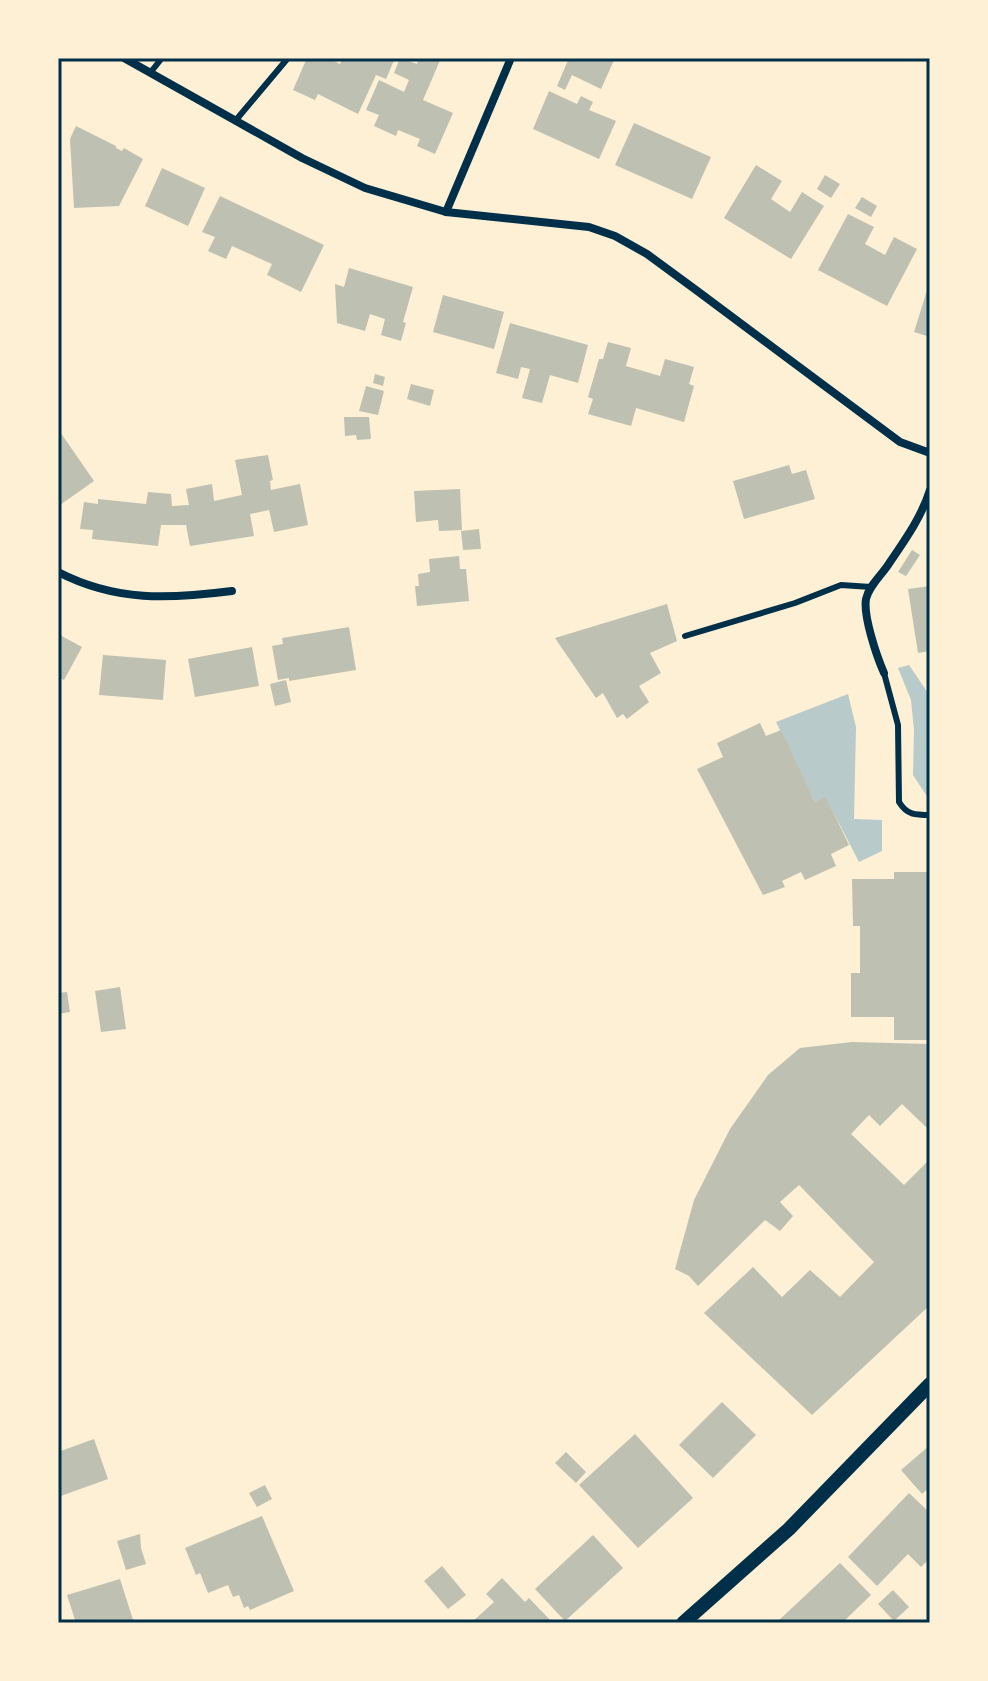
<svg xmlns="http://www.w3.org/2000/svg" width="988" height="1681" font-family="Raleway,sans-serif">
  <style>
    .green { fill: #b9caca }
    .building { fill: #bec0b2 }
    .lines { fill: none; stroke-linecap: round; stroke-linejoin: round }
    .service { stroke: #003049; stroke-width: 6 }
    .minor { stroke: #003049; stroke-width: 8 }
    .tertiary { stroke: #003049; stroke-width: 14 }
    .neatline { fill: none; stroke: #003049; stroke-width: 3 }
  </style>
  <rect width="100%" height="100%" fill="#fdf0d5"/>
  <g class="green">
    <path d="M909,665l21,31v105l-17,-26 1,-45 -3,-30 -13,-32z"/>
    <path d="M848,694l8,33 -2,92 28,1v31l-23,11 -33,-64 -11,4 -39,-80z"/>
  </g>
  <g class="building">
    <path d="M307,58h21l12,6 3,-6h52l-9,21 -10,-4 -18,39 -40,-20 -3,6 -22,-10z"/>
    <path d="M400,58l17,6 2,-6h22l-18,42 30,13 -18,41 -18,-8 3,-7 -22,-9 -2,6 -22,-10 5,-11 -13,-5 13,-30 25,12 5,-12 -15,-7z"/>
    <path d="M569,58h46l-14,31 -29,-14 -7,15 -8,-4z"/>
    <path d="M549,91l28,13 4,-8 12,6 -4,8 27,11 -17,38 -66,-30z"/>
    <path d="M634,123l77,34 -19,42 -77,-34z"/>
    <path d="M76,126l40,20v2l6,3 2,-3 19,11 -24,47 -45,2 -4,-69z"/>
    <path d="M756,165l26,16 -11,18 19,13 12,-20 22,14 -33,53 -67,-41z"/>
    <path d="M162,168l43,20 -17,38 -43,-20z"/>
    <path d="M825,175l15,9 -9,14 -14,-9z"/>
    <path d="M220,196l104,49 -23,47 -34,-17 5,-11 -40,-18 -6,13 -18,-8 7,-14 -13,-5z"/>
    <path d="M862,197l15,9 -6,11 -16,-9z"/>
    <path d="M848,214l26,13 -9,17 20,11 9,-18 23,12 -30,57 -69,-36z"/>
    <path d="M349,268l64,19 -10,35 3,1 -5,18 -20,-6 4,-16 -15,-5 -5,17 -28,-8 -2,-39 9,3z"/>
    <path d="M929,284h1v53l-16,-5z"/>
    <path d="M443,295l61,17 -10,37 -61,-17z"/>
    <path d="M510,323l78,22 -10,38 -28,-8 -8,28 -20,-5 8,-29 -9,-2 -3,12 -22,-6z"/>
    <path d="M608,342l23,6 -5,18 34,10 5,-17 29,8 -5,17 5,2 -10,36 -48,-14 -5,18 -43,-12 5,-15 -5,-2 11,-38h4z"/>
    <path d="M375,374l10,3 -2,9 -10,-3z"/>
    <path d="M411,384l23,6 -4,16 -23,-7z"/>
    <path d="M366,386l18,5 -6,24 -19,-4z"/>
    <path d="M344,417h25l2,22 -14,1 -1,-5 -11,1z"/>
    <path d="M58,429l36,52 -34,24 -2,-3z"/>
    <path d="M268,455l5,25 -3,1 1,9 29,-6 8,41 -34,7 -5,-22 -19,4 4,22 -64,10 -4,-21h-25l-3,21 -66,-7 1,-9 -13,-1 4,-27 14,2v-5l48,5 2,-12 23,2 1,12 17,-1 -3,-16 26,-5 2,17 28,-6 -7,-35z"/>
    <path d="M789,465l3,9 14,-4 9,29 -71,20 -11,-38z"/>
    <path d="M460,489l2,41 -23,1 -1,-11 -22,2 -2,-31z"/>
    <path d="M479,529l2,20 -18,1 -2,-19z"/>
    <path d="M912,550l8,5 -14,21 -8,-4z"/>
    <path d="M459,556l1,13h6l3,32 -52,5 -2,-20h4l-1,-12 12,-2 -1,-13z"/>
    <path d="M930,586v65l-12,2 -10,-64z"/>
    <path d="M667,604l10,37 -27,12 11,20 -22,13 10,16 -22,17 -4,-5 -6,4 -14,-25 -7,5 -41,-60z"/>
    <path d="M349,627l7,43 -67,11v-3l-11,2 -6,-34 11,-2 -1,-6z"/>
    <path d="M58,634l24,13 -18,33 -6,-3z"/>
    <path d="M252,647l7,39 -64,11 -7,-38z"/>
    <path d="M103,655l63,5 -3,40 -64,-5z"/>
    <path d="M286,680l5,22 -16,4 -5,-22z"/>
    <path d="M760,723l6,13 15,-6 34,72 11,-5 23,48 -18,9 5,12 -31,14 -4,-8 -19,9 3,6 -22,8 -66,-126 26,-12 -6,-14z"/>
    <path d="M894,872h36v168h-36v-23h-43v-44h9v-47h-7l-1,-47h42z"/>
    <path d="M120,987l6,42 -25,3 -6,-41z"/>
    <path d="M67,992l3,20 -12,2v-21z"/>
    <path d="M852,1042l78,2v80l-3,4 -25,-24 -22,22 -11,-11 -18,19 53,51 26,-26v146l-118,110 -108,-102 49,-46 29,30 28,-27 30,27 34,-35 -75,-77 -19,17 13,14 -13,15 -15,-11 -67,66 -9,-10 -14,-7 19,-69 36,-71 38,-54 32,-27z"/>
    <path d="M722,1402l34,33 -43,43 -34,-33z"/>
    <path d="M635,1434l58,64 -55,50 -59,-63z"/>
    <path d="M94,1439l14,40 -50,18v-45z"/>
    <path d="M930,1445v42l-8,7 -21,-24z"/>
    <path d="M566,1452l20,20 -10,11 -21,-20z"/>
    <path d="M265,1485l7,14 -15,8 -8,-14z"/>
    <path d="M909,1493l21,20v45l-9,9 -13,-13 -31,32 -29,-29z"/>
    <path d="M262,1516l32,75 -44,19 -2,-4 -4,2 -5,-13 -6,2 -5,-12 -20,8 -8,-20 -4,2 -11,-27z"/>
    <path d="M140,1534l1,14 5,16 -20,6 -9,-29z"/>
    <path d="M593,1535l30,33 -58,53 -30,-32z"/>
    <path d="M840,1563l31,32 -28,27 -67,1z"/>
    <path d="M442,1566l24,29 -18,14 -24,-28z"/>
    <path d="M502,1578l23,24 4,-4 24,25h-82l23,-21 -8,-8z"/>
    <path d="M120,1579l14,44h-58l-9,-28z"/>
    <path d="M893,1590l16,17 -15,14 -16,-17z"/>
  </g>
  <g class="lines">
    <g class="service">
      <path d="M150,73l12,-15"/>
      <path d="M236,120l52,-62"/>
      <path d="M685,636l110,-33 46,-18 30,2"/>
      <path d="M884,673l14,52 1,77c8,13 16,13 31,13"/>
    </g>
    <g class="minor">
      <path d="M124,58l178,100 63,30 81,24 143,15 26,9 32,18 49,36 204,152 30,11"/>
      <path d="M446,212l65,-154"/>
      <path d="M58,572c58,30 111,27 174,19"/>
      <path d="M884,673c-7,-16 -21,-57 -18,-74 3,-14 17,-25 24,-37 15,-22 32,-46 40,-72"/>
    </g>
    <path class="tertiary" d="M683,1623l106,-94 141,-145"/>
  </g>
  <rect width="988" height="1681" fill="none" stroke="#fdf0d5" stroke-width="120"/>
  <rect x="60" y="60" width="868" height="1561" class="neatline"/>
</svg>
